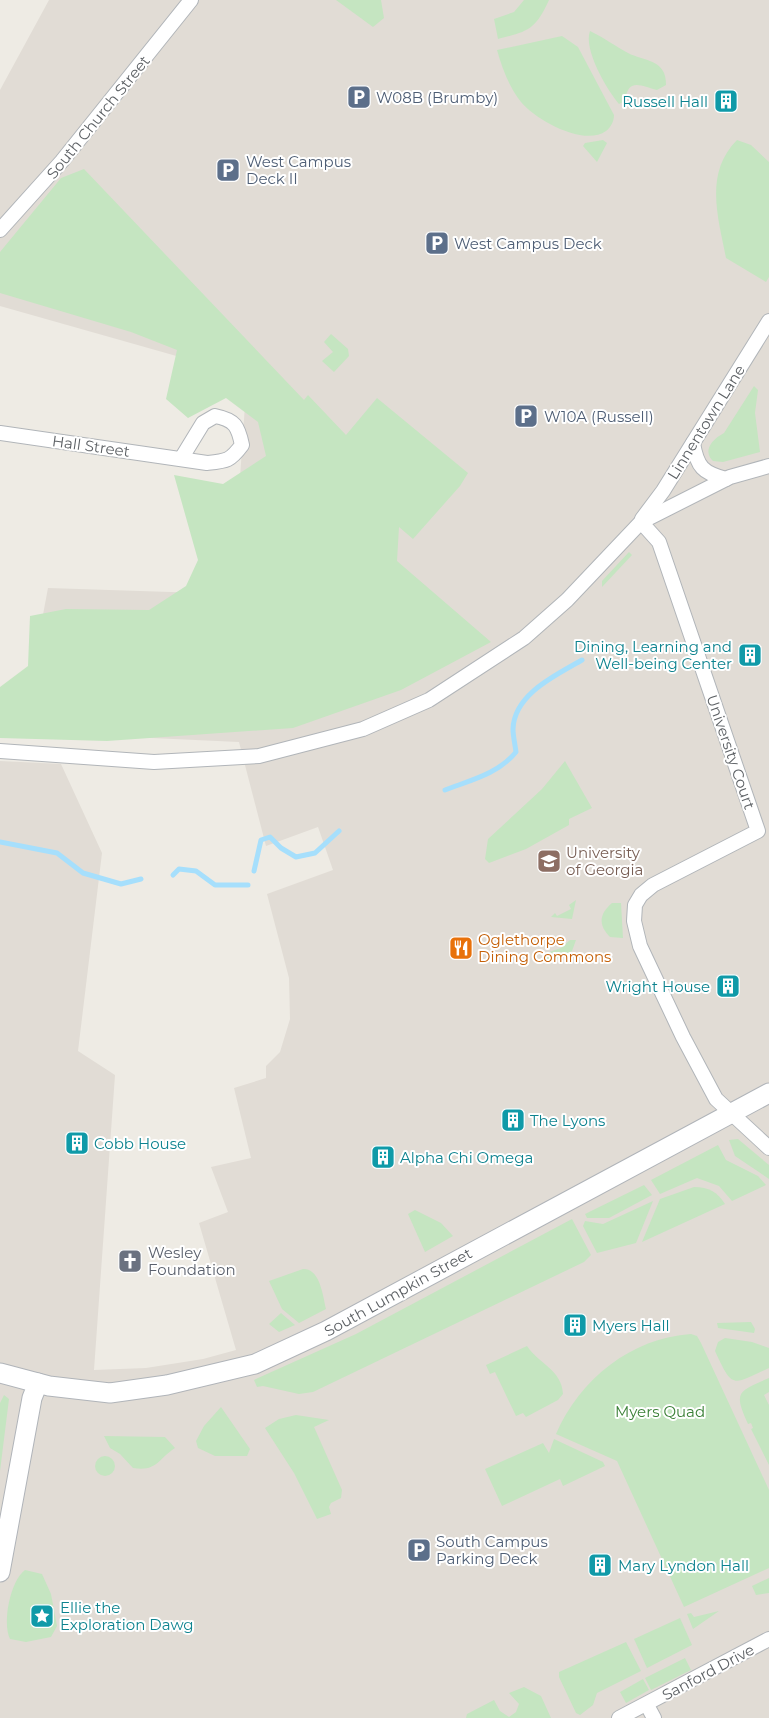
<svg xmlns="http://www.w3.org/2000/svg" width="769" height="1718" font-family="Montserrat,sans-serif">
  <style>
    .education { fill: #e1dcd5 }
    .green { fill: #c5e5c1 }
    .lines { fill: none; stroke-linecap: round; stroke-linejoin: round }
    .stream { stroke: #a6dffc; stroke-width: 5 }
    .street-casing { stroke: #b1b5b9; stroke-width: 16 }
    .secondary-casing { stroke: #b0b4b9; stroke-width: 21 }
    .street { stroke: #fff; stroke-width: 14 }
    .secondary { stroke: #fff; stroke-width: 19 }
    .labels { text-anchor: middle; dominant-baseline: central; stroke-width: 4; stroke-linejoin: round; paint-order: stroke }
    .service-label { font-size: 15px; fill: #4e5e75; stroke: #fff; text-anchor: start }
    .culture-label { font-size: 15px; fill: #0d838f; stroke: #fff; text-anchor: start }
    .street-label { font-size: 15px; fill: #5c6064; stroke: #fff }
    .education-label { font-size: 15px; fill: #785e54; stroke: #fff; text-anchor: start }
    .food-label { font-size: 15px; fill: #c56008; stroke: #fff; text-anchor: start }
    .worship-label { font-size: 15px; fill: #5b616d; stroke: #fff; text-anchor: start }
    .park-label { font-size: 15px; fill: #3b8037; stroke: #fff }
  </style>
  <rect width="100%" height="100%" fill="#eeebe4"/>
  <path class="education" d="M49,0h720v1718h-769v-957l61,3 41,89 -24,198 37,24 -21,295 52,-2 57,-9 33,-9 -37,-127 29,-11 -17,-45 40,-9 -17,-70 32,-10v-12l14,-14 10,-33 -1,-41 -22,-84 66,-24 -15,-43 -52,19 -27,-104 -218,-10 27,-144 184,6 15,-218 -247,-70v-216z"/>
  <g class="green">
    <path d="M336,0h45l3,18 -11,9z"/>
    <path d="M524,0h25c-14,30 -20,31 -51,39l-4,-20 20,-7z"/>
    <path d="M590,31c13,6 25,15 38,22 15,8 39,6 38,32l-9,5c-16,-4 -29,-13 -32,11l-6,3c-12,-14 -36,-55 -29,-73z"/>
    <path d="M562,36l16,11 36,68c0,6 -3,12 -8,16 -22,16 -70,-11 -85,-29 -12,-15 -19,-34 -24,-52z"/>
    <path d="M603,140l4,3 -10,19 -14,-16 2,-3z"/>
    <path d="M737,140l14,5 18,17v115l-3,5 -40,-24c-8,-41 -22,-85 11,-118z"/>
    <path d="M84,169l220,231 4,-5 38,40 31,-37 91,75 -8,13 -47,53 -14,-12 -2,34 94,81 -90,48 -108,38 -186,13 -107,-3v-51l28,-21 2,-50 36,-7 83,1 37,-24 12,-26 -24,-85 49,9 43,-28 -8,-34 -32,-24 -38,20 -22,-19 11,-49 -46,-18 -131,-39v-41l61,-74z"/>
    <path d="M331,334l17,15 1,7 -15,16 -12,-11 11,-9 -9,-10z"/>
    <path d="M754,386l4,4 -3,23 5,39 -37,10 -10,-1c-11,-11 0,-22 11,-28z"/>
    <path d="M629,552l3,3 -30,32v-6z"/>
    <path d="M565,761l27,47 -23,11v6l-43,24 -37,14 -4,-4 3,-20 54,-50z"/>
    <path d="M576,900l-4,19 -21,-2 4,-4 2,3 14,-7 -2,-4z"/>
    <path d="M612,903h9l2,35 -13,-1c-12,-12 -11,-23 2,-34z"/>
    <path d="M570,940h6l-4,11 -20,11h-4l-2,-9 15,-5z"/>
    <path d="M738,1139l31,26v14l-34,-23 -6,-16z"/>
    <path d="M718,1145l8,15 32,16 8,9 -34,16 -13,-15 -22,-8 -37,16 -9,-14z"/>
    <path d="M644,1185l8,10 -43,23h-22l-2,-4z"/>
    <path d="M694,1187c15,0 23,5 31,17l-83,38 18,-43z"/>
    <path d="M653,1201l-17,42 -39,10 -14,-27 2,-5 18,3z"/>
    <path d="M415,1210l26,13 12,13 -28,16 -17,-38z"/>
    <path d="M572,1219l19,36 -7,7 -271,130 -14,2 -36,-8 -6,1 -3,-7 4,-2 98,-44z"/>
    <path d="M303,1269c17,-1 20,27 23,40l-27,14 -17,-14 -13,-28z"/>
    <path d="M281,1313l14,12 -16,7 -10,-8z"/>
    <path d="M751,1322l4,7 -1,4 -36,-5 -1,-5z"/>
    <path d="M691,1334l6,2 4,7 68,147v78l-85,39 -67,-146 -61,-27c24,-55 75,-96 135,-100z"/>
    <path d="M725,1338l27,4 17,6v20c-37,17 -36,22 -54,-17l3,-9z"/>
    <path d="M527,1346c12,18 35,24 36,48l-5,6 -32,17 -3,-4 -7,3 -21,-44 -5,2 -4,-9z"/>
    <path d="M769,1378v14l-5,3 5,10v60l-18,-36 2,-1 -2,-5 -3,1c-15,-33 -10,-32 21,-46z"/>
    <path d="M4,1395l5,4 -9,72v-68z"/>
    <path d="M221,1407l29,42 -3,7h-32l-17,-8 -2,-7 8,-15z"/>
    <path d="M296,1415l33,5 -15,7 28,63 -1,8 -10,5 -2,4 2,7 -14,5 -23,-46 -29,-45 14,-9z"/>
    <path d="M104,1436l61,1 10,11c-17,11 -18,24 -42,20l-13,-14 -10,-6z"/>
    <path d="M554,1439l49,23 2,4 -42,20 -3,-7 -58,27 -17,-37 58,-26 6,10z"/>
    <circle cx="105" cy="1466" r="10"/>
    <path d="M25,1570l17,4 9,20 6,32 -6,11 -25,5 -16,-3c-8,-16 0,-58 15,-69z"/>
    <path d="M769,1578v15l-13,2 -4,-9z"/>
    <path d="M719,1611l-26,18 -6,-15 4,-1 3,4z"/>
    <path d="M680,1618l12,27 -45,23 -13,-29z"/>
    <path d="M626,1642l15,29 -44,22 -4,12 -13,10 -4,-2 -17,-36v-5z"/>
    <path d="M685,1658l6,12 -40,20 -6,-12z"/>
    <path d="M643,1679l6,11 -23,13 -6,-11z"/>
    <path d="M524,1687l17,9 10,22h-85l1,-4 27,-14 6,11 9,6 7,-5 3,-8 -10,-11z"/>
  </g>
  <g class="lines">
    <g class="stream">
      <path d="M445,790c26,-10 53,-16 71,-38 -1,-8 -3,-16 -3,-23 1,-35 43,-54 69,-69"/>
      <path d="M0,842l57,11 26,20 38,11 20,-5"/>
      <path d="M254,871l7,-31 9,-3 11,11 15,9 19,-4 24,-22"/>
      <path d="M173,875l6,-6 17,2 19,14h33"/>
    </g>
    <g class="street-casing">
      <g id="street">
        <path d="M0,230l62,-69 129,-161"/>
        <path d="M0,433l207,30c20,-2 23,-2 35,-18 -4,-19 -7,-25 -27,-29l-12,7 -22,36"/>
        <path d="M693,443c4,24 10,30 33,36"/>
        <path d="M642,519l21,-28 106,-170"/>
        <path d="M641,522l18,20 99,289 -105,54 -12,10 -6,10 -1,16 6,25 43,91 33,62 53,49"/>
        <path d="M0,751l154,11 105,-6 104,-27 66,-29 95,-62 43,-38 74,-78 89,-45 39,-11"/>
        <path d="M647,1705l7,13"/>
        <path d="M619,1718l150,-79"/>
      </g>
    </g>
    <g class="secondary-casing">
      <g id="secondary">
        <path d="M0,1373l49,13 61,7 57,-8 88,-21 71,-33 443,-238"/>
        <path d="M0,1572l32,-174 6,-15"/>
      </g>
    </g>
    <use href="#street" class="street"/>
    <use href="#secondary" class="secondary"/>
  </g>
  <defs>
    <g id="parking-square" transform="scale(1.25)"><rect x="-9" y="-9" width="18" height="18" rx="4" fill="#5c6f8a" stroke="#fff"/><path d="M-3.5-5.5H1a3.5 3.5 0 0 1 0 7H-1V5.5H-3.5ZM-1-3.4V-.6H.8a1.4 1.4 0 0 0 0-2.8Z" fill="#fff"/></g>
    <g id="building-square" transform="scale(1.25)"><rect x="-9" y="-9" width="18" height="18" rx="4" fill="#0f9aa8" stroke="#fff"/><path d="M-4-6H4V6H1V3H-1V6H-4ZM-2.5-4.3h1.7v1.8h-1.7ZM.8-4.3h1.7v1.8H.8ZM-2.5-1h1.7V.8h-1.7ZM.8-1h1.7V.8H.8Z" fill="#fff"/></g>
    <g id="university-square" transform="scale(1.25)"><rect x="-9" y="-9" width="18" height="18" rx="4" fill="#8d6e63" stroke="#fff"/><path d="M0-5L7-2L0 1L-7-2ZM-4 1L0 2.5L4 1V4Q0 6-4 4Z" fill="#fff"/></g>
    <g id="restaurant-square" transform="scale(1.25)"><rect x="-9" y="-9" width="18" height="18" rx="4" fill="#e8710a" stroke="#fff"/><path d="M-5-6h1v4h1v-4h1v4h1v-4h1v5L-1.5 .5V6h-2V.5L-5-1ZM5-6V6H3V1.5H1.5Q1.5-4 5-6Z" fill="#fff"/></g>
    <g id="church-square" transform="scale(1.25)"><rect x="-9" y="-9" width="18" height="18" rx="4" fill="#6b7280" stroke="#fff"/><path d="M-1.2-6h2.4v3.5h3.3v2.4h-3.3V6h-2.4V-.1h-3.3v-2.4h3.3Z" fill="#fff"/></g>
    <g id="sight-square" transform="scale(1.25)"><rect x="-9" y="-9" width="18" height="18" rx="4" fill="#0f9aa8" stroke="#fff"/><path d="M0-6L1.8-2.2L6-1.7L2.9 1.2L3.7 5.4L0 3.3L-3.7 5.4L-2.9 1.2L-6-1.7L-1.8-2.2Z" fill="#fff"/></g>
  </defs>
  <g fill-rule="evenodd">
    <use href="#parking-square" x="359" y="97"/>
    <use href="#building-square" x="726" y="101"/>
    <use href="#parking-square" x="228" y="170"/>
    <use href="#parking-square" x="437" y="243"/>
    <use href="#parking-square" x="526" y="416"/>
    <use href="#building-square" x="750" y="655"/>
    <use href="#university-square" x="549" y="861"/>
    <use href="#restaurant-square" x="461" y="948"/>
    <use href="#building-square" x="728" y="986"/>
    <use href="#building-square" x="513" y="1120"/>
    <use href="#building-square" x="77" y="1143"/>
    <use href="#building-square" x="383" y="1157"/>
    <use href="#church-square" x="130" y="1261"/>
    <use href="#building-square" x="575" y="1325"/>
    <use href="#parking-square" x="419" y="1550"/>
    <use href="#building-square" x="600" y="1565"/>
    <use href="#sight-square" x="42" y="1616"/>
  </g>
  <g class="labels">
    <g class="service-label">
      <text x="376" y="97">W08B (Brumby)</text>
      <text x="246" y="161">West Campus<tspan x="246" dy="17">Deck II</tspan></text>
      <text x="454" y="243">West Campus Deck</text>
      <text x="544" y="416">W10A (Russell)</text>
      <text x="436" y="1541">South Campus<tspan x="436" dy="17">Parking Deck</tspan></text>
    </g>
    <g class="culture-label">
      <text x="708" y="101" text-anchor="end">Russell Hall</text>
      <text x="732" y="646" text-anchor="end">Dining, Learning and<tspan x="732" dy="17">Well-being Center</tspan></text>
      <text x="710" y="986" text-anchor="end">Wright House</text>
      <text x="530" y="1120">The Lyons</text>
      <text x="94" y="1143">Cobb House</text>
      <text x="400" y="1157">Alpha Chi Omega</text>
      <text x="592" y="1325">Myers Hall</text>
      <text x="618" y="1565">Mary Lyndon Hall</text>
      <text x="60" y="1607">Ellie the<tspan x="60" dy="17">Exploration Dawg</tspan></text>
    </g>
    <g class="street-label">
      <text transform="translate(98 117) rotate(-51)">South Church Street</text>
      <text transform="translate(706 422) rotate(-58)">Linnentown Lane</text>
      <text transform="translate(91 446) rotate(8)">Hall Street</text>
      <text transform="translate(731 752) rotate(71)">University Court</text>
      <text transform="translate(398 1292) rotate(-29)">South Lumpkin Street</text>
      <text transform="translate(708 1672) rotate(-28)">Sanford Drive</text>
    </g>
    <g class="education-label">
      <text x="566" y="852">University<tspan x="566" dy="17">of Georgia</tspan></text>
    </g>
    <g class="food-label">
      <text x="478" y="939">Oglethorpe<tspan x="478" dy="17">Dining Commons</tspan></text>
    </g>
    <g class="worship-label">
      <text x="148" y="1252">Wesley<tspan x="148" dy="17">Foundation</tspan></text>
    </g>
    <g class="park-label">
      <text x="660" y="1411">Myers Quad</text>
    </g>
  </g>
</svg>
